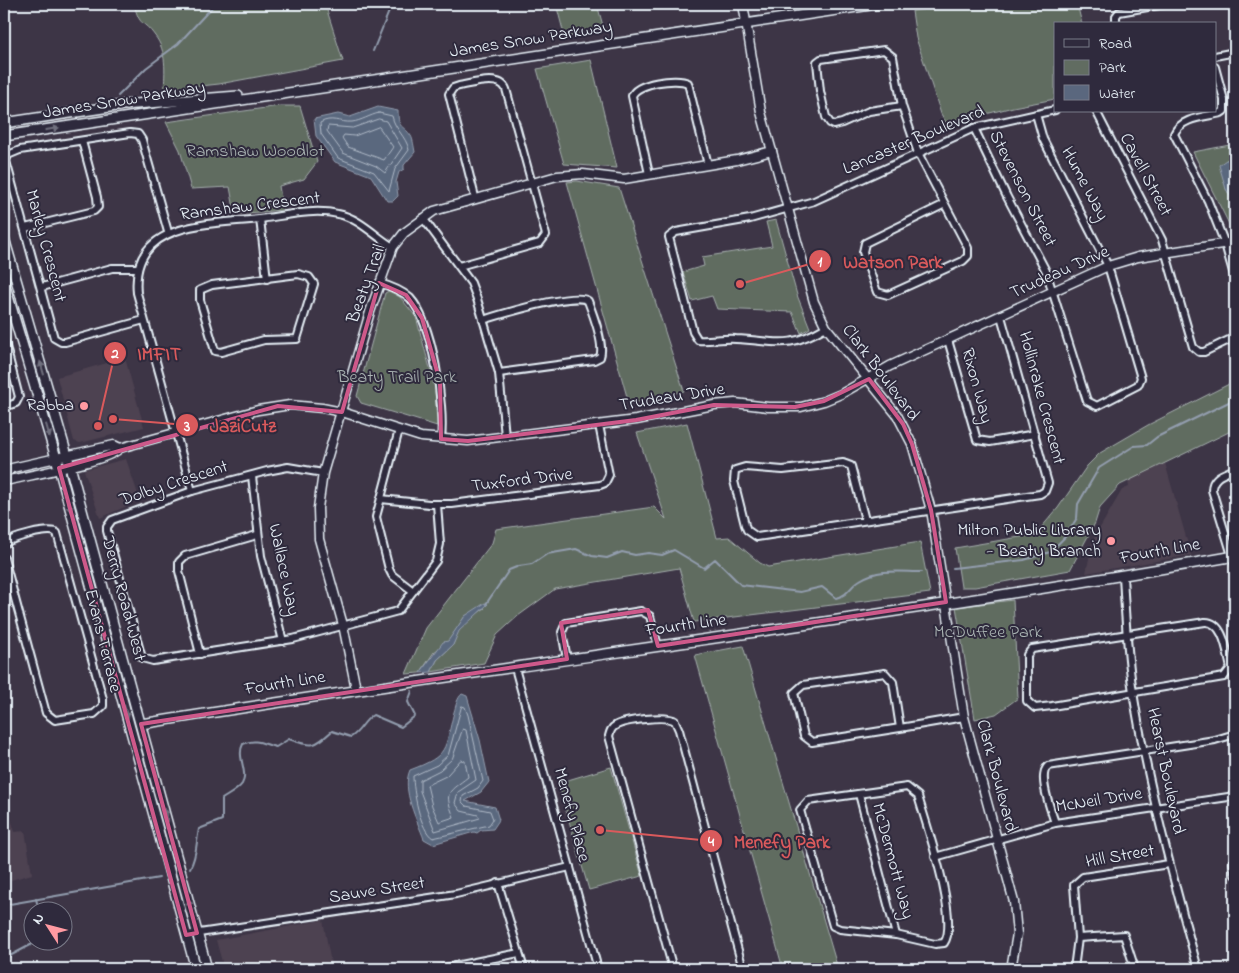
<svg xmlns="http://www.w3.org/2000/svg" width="1239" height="973" font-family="'Indie Flower',sans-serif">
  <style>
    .built { fill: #4e4251 }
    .green { fill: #616c61; stroke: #a4aeac }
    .water { fill: #5a677e; stroke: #939eaf }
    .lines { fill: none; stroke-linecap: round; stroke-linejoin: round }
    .shore { stroke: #afbac7; stroke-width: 1 }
    .stream { stroke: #939eaf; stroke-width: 2 }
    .minor-casing { stroke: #e8f1f8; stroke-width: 10 }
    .tertiary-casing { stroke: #e8f1f8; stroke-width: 11 }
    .secondary-casing { stroke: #e8f1f8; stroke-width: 12 }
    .minor { stroke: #2f2a3d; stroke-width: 6 }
    .tertiary { stroke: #2f2a3d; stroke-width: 8 }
    .secondary { stroke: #2f2a3d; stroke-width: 9 }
    .oneway { fill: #70707e }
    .marked { fill: none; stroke: #cd598a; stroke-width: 4; stroke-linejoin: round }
    .poi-dot { fill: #ff9aa2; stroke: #2f2a3d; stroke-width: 2 }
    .labels { text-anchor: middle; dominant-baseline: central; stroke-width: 4; stroke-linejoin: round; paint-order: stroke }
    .street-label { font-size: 18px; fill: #e8f1f8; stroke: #2f2a3d }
    .park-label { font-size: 18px; fill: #abb5b4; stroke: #2f2a3d }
    .poi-label { font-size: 18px; fill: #e8f1f8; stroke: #2f2a3d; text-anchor: end }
    .leader { fill: none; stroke: #da5a5c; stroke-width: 2 }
    .callout-dot { fill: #da5a5c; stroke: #2f2a3d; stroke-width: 2 }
    .mark-label { font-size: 15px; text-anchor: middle; font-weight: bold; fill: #fff }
    .callout-label { font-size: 19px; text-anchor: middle; font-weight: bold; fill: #da5a5c; stroke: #2f2a3d; stroke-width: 4; stroke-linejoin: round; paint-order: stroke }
  </style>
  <rect width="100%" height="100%" fill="#3d3546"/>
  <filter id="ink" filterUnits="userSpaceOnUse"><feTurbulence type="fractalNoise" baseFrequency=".02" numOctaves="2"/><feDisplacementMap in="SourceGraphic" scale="10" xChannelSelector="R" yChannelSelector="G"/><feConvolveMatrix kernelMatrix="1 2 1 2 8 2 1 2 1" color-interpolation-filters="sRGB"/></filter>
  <g filter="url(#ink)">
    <g class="built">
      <path d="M125,358l19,69 -64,16 -6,-2 -17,-64z"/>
      <path d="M126,459l14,41 -40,18 -16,-48z"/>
      <path d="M1165,463l26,92 -105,18 7,-33 29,-50 7,-3 -1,-6z"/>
      <path d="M4,796l11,36 10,-1 7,43 -28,8z"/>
      <path d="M323,920l9,49h-108l-8,-29z"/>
    </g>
    <g class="green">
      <path d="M134,4h191l18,57 -124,23 -55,6c1,-18 3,-39 -9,-54 -12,-17 -15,-8 -21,-32z"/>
      <path d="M556,4h41l6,22c-11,7 -26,8 -38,12z"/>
      <path d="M965,4h112l5,20h-27v75l-42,8 -66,17 -6,-10 -25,-76 -4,-27z"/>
      <path d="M591,60l26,108 -53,-4 -27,-95z"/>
      <path d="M280,106h20l17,56 -13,17 -25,7 4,24 -48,4 -5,-27 -39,2 -11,-39 -14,-28z"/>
      <path d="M1235,144v16h-9v29l9,15v22h-5l-37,-74z"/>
      <path d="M577,181l42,7 65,203 -55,13 -62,-222z"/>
      <path d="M776,220l21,75 13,33 -9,5 -9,-21 -75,-3 -5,-13 -20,5 -9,-29 21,-6 -2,-9 70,-11 -6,-24z"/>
      <path d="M389,291l11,6 16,20 19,70 2,39 -76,-23 -4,-7 28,-103z"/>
      <path d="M1235,381v48l-115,56 -20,22 -5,16 -25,47 -95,17h-14l-6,-39 71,-12 14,-7 18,-21 29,-42 13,-13 48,-28z"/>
      <path d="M687,423l30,115 12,-1 31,26 8,4 152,-25 10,51 -236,29 -15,-54 -124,21 -37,27 -21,19 -13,28 -53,9 6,-12 16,-15 5,-14 10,-11 17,-12 -20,8 -17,26 -14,10 -14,21 -14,1 20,-46 66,-85 4,-14 158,-22 12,12 -29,-86z"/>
      <path d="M1013,600l5,98 -22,16 -21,5 -19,-112z"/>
      <path d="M743,646l95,323h-55l-88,-314z"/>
      <path d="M611,767l31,109 -53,14 -31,-107z"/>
    </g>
    <g class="water">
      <path d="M378,107l20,4c0,19 5,13 13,25 2,3 3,11 4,16l-11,13v4l-5,3 -3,10 2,14 -5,5h-6l-16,-25 -36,-14 -19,-26 -2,-17 24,-5 12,3z"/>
      <path d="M1226,160h9v44l-9,-15 -7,-24z"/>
      <path d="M485,603l3,1 -29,27 -6,14 -16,15 -6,12 -11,1 23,-31 5,-1 17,-25z"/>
      <path d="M462,694l5,2 13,44 9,42 -8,10 -16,9 30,6 4,13 -6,9 -12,1 -4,3 -3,-1 -41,12 -9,-5c-7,-19 -23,-49 -14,-69 40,-15 34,-20 44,-58 2,-6 3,-14 8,-18z"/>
    </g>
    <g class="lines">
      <g class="shore">
        <path d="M379,113l13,3c3,14 14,20 17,34l-14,19 -6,22 -15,-19 -36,-14 -17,-24 -1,-11c11,-7 20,0 32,-1 9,-1 18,-7 27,-9z"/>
        <path d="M379,119l7,2 16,27 -17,25 -9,-7 -33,-13 -16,-22 1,-5 24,2z"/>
        <path d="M379,127l14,20 -9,13 -36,-13 -6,-9 2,-3 10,1z"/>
        <path d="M462,706l3,1 3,8 15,66 -5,7 -15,8 -1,6 4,4 24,5 3,8 -4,6 -56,13c-13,-7 -20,-48 -20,-62l24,-11 11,-10z"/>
        <path d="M463,729l3,1 10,50 -18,12 -3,11 6,8 17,4 2,3 -45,13 -15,-40v-11l20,-10 12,-11z"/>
        <path d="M461,760l4,1 3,16c-19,15 -25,14 -14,40l-15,5 -7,-16 -5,-21 19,-9z"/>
      </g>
      <g class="stream">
        <path d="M373,51l19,-47"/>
        <path d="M118,96l28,-28 32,-24 37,-40"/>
        <path d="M953,568l71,-8 26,-8 15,-15 12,-19 1,-14 21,-36 35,-22 13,-1 10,-8 78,-38"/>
        <path d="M486,604l23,-34 10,-4 13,-2 15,-10 29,-5 16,7 15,2 15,-6 13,3 13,-2 14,2 12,-5 30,18 11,-9 26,26 59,7 22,-5 14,11c13,-3 14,-12 24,-18 19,-12 41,-8 62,-8"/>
        <path d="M190,868c7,-11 6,-25 9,-39l23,-9v-21c6,-4 16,-9 20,-15 7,-12 -6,-27 1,-40 13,-6 20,0 33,3l13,-8c24,8 24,9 43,-8l19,6c10,-6 12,-16 22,-22l28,12 14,-11 -7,-14 4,-11"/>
        <path d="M36,899l3,11"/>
        <path d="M4,905l155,-27"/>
        <path d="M4,959l36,-19"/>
      </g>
      <g class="minor-casing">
        <g id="minor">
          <path d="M1116,24v-8l3,-4 46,-8"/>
          <path d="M1215,56l20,-4"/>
          <path d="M1215,67l9,33v11l-3,2c-15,4 -40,4 -47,21l34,67 17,43 10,35"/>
          <path d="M902,106l-33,5 -27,12 -8,2 -4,-2 -4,-6 -6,-26 -3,-29 4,-3 63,-9 9,7 9,49 16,47 50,95v8l-5,5 -75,34 -11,-3 -14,-40 2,-9 80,-39"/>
          <path d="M1096,111l66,129 31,107 6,5h5l31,-15"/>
          <path d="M974,128l33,69 39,74 41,130 10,5 41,-21 3,-7 -33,-112 -65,-127 -7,-25"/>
          <path d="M649,174l-17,-78c4,-13 45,-19 56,-13l20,82"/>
          <path d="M423,218l48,65 6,16 22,74 6,63"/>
          <path d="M260,219l7,60"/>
          <path d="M25,228l69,-17 4,-4 -1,-10 -15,-56"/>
          <path d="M459,266l81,-23 6,-8 -40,-146c-6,-15 -35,-5 -47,-3l-6,2 -4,6 26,103"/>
          <path d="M298,274l11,3 5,7 -17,55 -33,1 -43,12 -6,-1 -15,-51v-10l12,-5z"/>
          <path d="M379,283c11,3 22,7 31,15 23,25 35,108 31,141"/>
          <path d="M42,287l70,-19h26"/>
          <path d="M144,320l-79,22h-4l-7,-4 -48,-177 2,-6 12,-5 110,-17 8,1 4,6 26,92"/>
          <path d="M483,320c16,-5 94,-29 105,-19 5,13 17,44 12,56l-6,3 -95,13"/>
          <path d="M826,327c-39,23 -48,14 -90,12 -13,-1 -26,2 -38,1l-5,-8 -24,-95 7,-5 74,-13 64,-18 160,-73 81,-18"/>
          <path d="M4,339l15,58 -3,6 -12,4"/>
          <path d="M948,340l29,100 13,2 45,-8"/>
          <path d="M399,430l-23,87 13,52 3,6 21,16"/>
          <path d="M1235,469c-11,5 -23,7 -23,21l23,75"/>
          <path d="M323,473l-35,-6 -21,4 -75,20 -80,29 -5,7v4l35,127 11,3 140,-22 105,-28 38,-50 4,-17 -3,-40"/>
          <path d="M252,476l9,80 22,85"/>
          <path d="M192,491l-55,-198c-7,-73 72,-68 122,-74 25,-3 54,-11 79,-5 21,4 38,23 55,33"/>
          <path d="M381,499l48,5h23l148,-19 5,-2 4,-8 -10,-50"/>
          <path d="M865,520l-14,-54 -8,-3 -60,7 -38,-3 -10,3 -1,11 11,44 2,5 10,7 283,-43 5,-3 3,-8 -47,-167"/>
          <path d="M4,544c8,-6 45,-17 53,-11l46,166v7l-9,8 -39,6 -9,-7 -42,-155"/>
          <path d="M1123,575c2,39 4,79 10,117 15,94 40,186 65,277"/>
          <path d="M1205,622c19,-1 22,31 26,46l-7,9 -172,29 -17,2 -8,-7v-46l5,-6z"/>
          <path d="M200,654l-21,-83v-9l6,-6 72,-21"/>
          <path d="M567,659l-5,-27 4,-9 75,-12 9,5 8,30"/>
          <path d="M515,668l83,301"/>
          <path d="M900,728l-88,14 -8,-6 -10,-43 9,-8 82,-12 8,9 7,46 64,-11"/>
          <path d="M907,787l11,9c8,28 42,125 26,147l-9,1 -39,-9 -56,-6 -7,-3 -33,-116 8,-9z"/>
          <path d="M859,794l37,141"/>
          <path d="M1055,823c-4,-13 -18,-48 -7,-57l167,-26 20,-6"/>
          <path d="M935,857l120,-34 180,-27"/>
          <path d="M1235,857l-2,6 2,12"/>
          <path d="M498,883l26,86"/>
          <path d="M186,935l270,-41 114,-27"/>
          <path d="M1078,938l46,-3 11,34"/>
          <path d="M440,969l79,-16"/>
          <path d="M673,969l-64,-233c1,-4 2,-8 6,-10 9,-6 52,-11 60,-5l4,9 64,239"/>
          <path d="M1074,969l4,-31 -4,-53 9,-8 86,-13"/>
        </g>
      </g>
      <g class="tertiary-casing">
        <g id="tertiary">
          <path d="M743,4l18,108 53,190 12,25 71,88 15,29 19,66 33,207 50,185 3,32 -6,35"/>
          <path d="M4,475l8,-7 102,-23 6,3 138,-38 32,-5 32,3 20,4 79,25 47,4 168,-21 78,-15 21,-2 33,4h33l23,-6 17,-7 49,-28 218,-100 30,-9 97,-15"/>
          <path d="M4,477l6,3c20,-5 100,-19 110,-32"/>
          <path d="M356,689l-13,-64 -24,-86 -1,-31 5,-35 47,-161 23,-65 11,-14 30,-22 123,-35 26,-2 41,5 113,-19 35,-9"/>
        </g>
      </g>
      <g class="secondary-casing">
        <g id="secondary">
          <path d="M4,123l119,-18 115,-9"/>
          <path d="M4,136l873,-132"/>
          <path d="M4,238l66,228 137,503"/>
          <path d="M4,283l55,185 137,501"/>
          <path d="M141,724c364,-59 731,-104 1094,-168"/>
        </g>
      </g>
      <use href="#minor" class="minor"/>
      <use href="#tertiary" class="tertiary"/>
      <use href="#secondary" class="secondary"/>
    </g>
    <defs><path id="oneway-solid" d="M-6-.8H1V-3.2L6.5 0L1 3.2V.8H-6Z" transform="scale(1.25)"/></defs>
    <g class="oneway">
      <use href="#oneway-solid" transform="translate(52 129) rotate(-9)"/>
      <use href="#oneway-solid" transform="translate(42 368) rotate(-106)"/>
      <use href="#oneway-solid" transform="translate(48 431) rotate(74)"/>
      <use href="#oneway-solid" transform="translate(69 505) rotate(75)"/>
      <use href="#oneway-solid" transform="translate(126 712) rotate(75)"/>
      <use href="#oneway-solid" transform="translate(166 815) rotate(-105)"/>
      <use href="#oneway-solid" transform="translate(190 906) rotate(-105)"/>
    </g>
  </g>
  <path class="marked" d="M379,283l27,12 16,23 18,64 1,57 27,2 168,-21 78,-15 81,2 29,-6 45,-22 34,45 9,20 19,66 15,92 -288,44 -10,-36 -87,13 6,36 -426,65 56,209 -11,2 -127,-467 219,-62 64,6z"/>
  <g class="poi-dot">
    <circle cx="84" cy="406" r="5"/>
    <circle cx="1111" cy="541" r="5"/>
  </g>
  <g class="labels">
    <g class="street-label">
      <text transform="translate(531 40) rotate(-9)">James Snow Parkway</text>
      <text transform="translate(124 101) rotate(-9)">James Snow Parkway</text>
      <text transform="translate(914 141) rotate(-23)">Lancaster Boulevard</text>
      <text transform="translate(1145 175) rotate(62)">Cavell Street</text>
      <text transform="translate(1084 184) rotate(62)">Hume Way</text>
      <text transform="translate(1022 189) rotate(63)">Stevenson Street</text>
      <text transform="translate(250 207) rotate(-7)">Ramshaw Crescent</text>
      <text transform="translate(45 246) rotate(75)">Marley Crescent</text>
      <text transform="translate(1060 273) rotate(-24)">Trudeau Drive</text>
      <text transform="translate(367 284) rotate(-70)">Beaty Trail</text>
      <text transform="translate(880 373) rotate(53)">Clark Boulevard</text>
      <text transform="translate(976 386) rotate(75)">Rixon Way</text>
      <text transform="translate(672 398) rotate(-9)">Trudeau Drive</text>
      <text transform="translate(1041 398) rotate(75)">Hollinrake Crescent</text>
      <text transform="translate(522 481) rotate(-7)">Tuxford Drive</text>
      <text transform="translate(174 484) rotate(-18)">Dolby Crescent</text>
      <text transform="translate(1160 552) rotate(-10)">Fourth Line</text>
      <text transform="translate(283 570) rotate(78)">Wallace Way</text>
      <text transform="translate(123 599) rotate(75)">Derry Road West</text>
      <text transform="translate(686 626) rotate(-8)">Fourth Line</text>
      <text transform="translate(102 641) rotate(76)">Evans Terrace</text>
      <text transform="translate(285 684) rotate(-9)">Fourth Line</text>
      <text transform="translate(1165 771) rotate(78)">Hearst Boulevard</text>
      <text transform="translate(996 776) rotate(75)">Clark Boulevard</text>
      <text transform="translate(1099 801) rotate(-9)">McNeil Drive</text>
      <text transform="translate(571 815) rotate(75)">Menefy Place</text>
      <text transform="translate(1120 857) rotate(-10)">Hill Street</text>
      <text transform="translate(892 861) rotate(75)">McDermott Way</text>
      <text transform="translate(377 891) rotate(-9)">Sauve Street</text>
    </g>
    <g class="park-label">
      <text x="255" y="152">Ramshaw Woodlot</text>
      <text x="397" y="378">Beaty Trail Park</text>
      <text x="988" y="633">McDuffee Park</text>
    </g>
    <g class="poi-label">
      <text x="74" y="406">Rabba</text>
      <text x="1101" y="531">Milton Public Library<tspan x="1101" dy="21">- Beaty Branch</tspan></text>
    </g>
  </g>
  <path class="leader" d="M740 284L820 261M98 426L115 353M113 419L187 425M600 830L711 841"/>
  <g class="callout-dot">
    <circle cx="740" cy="284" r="5"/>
    <circle cx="98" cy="426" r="5"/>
    <circle cx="113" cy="419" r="5"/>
    <circle cx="600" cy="830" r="5"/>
    <circle cx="820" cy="261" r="12"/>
    <circle cx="115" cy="353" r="12"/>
    <circle cx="187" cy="425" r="12"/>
    <circle cx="711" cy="841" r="12"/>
  </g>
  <g class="mark-label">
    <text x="820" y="266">1</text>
    <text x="115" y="358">2</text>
    <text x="187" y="431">3</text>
    <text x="711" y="846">4</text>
  </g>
  <g class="callout-label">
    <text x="893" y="268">Watson Park</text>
    <text x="159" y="360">IMFIT</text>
    <text x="243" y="432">JaziCutz</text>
    <text x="782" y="848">Menefy Park</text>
  </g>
  <rect width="1239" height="973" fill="none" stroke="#2f2a3d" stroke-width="20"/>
  <rect x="10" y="10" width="1219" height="953" fill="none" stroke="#e8f1f8" stroke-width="2" filter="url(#ink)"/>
  <rect x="1054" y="22" width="162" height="90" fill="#2f2a3d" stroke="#797a88"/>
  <rect x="1064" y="39" width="25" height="8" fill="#2f2a3d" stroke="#797a88"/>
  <text x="1099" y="48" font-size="15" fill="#e8f1f8">Road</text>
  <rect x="1064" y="60" width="25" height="15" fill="#616c61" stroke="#797a88"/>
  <text x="1099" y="72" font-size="15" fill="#e8f1f8">Park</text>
  <rect x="1064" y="85" width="25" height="15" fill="#5a677e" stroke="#797a88"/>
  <text x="1099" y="98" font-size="15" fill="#e8f1f8">Water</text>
  <g transform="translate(48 926) rotate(306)"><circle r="24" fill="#2f2a3d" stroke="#797a88"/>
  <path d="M0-4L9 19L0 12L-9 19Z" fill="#ff9aa2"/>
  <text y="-8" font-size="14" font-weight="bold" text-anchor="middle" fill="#e8f1f8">N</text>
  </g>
</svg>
